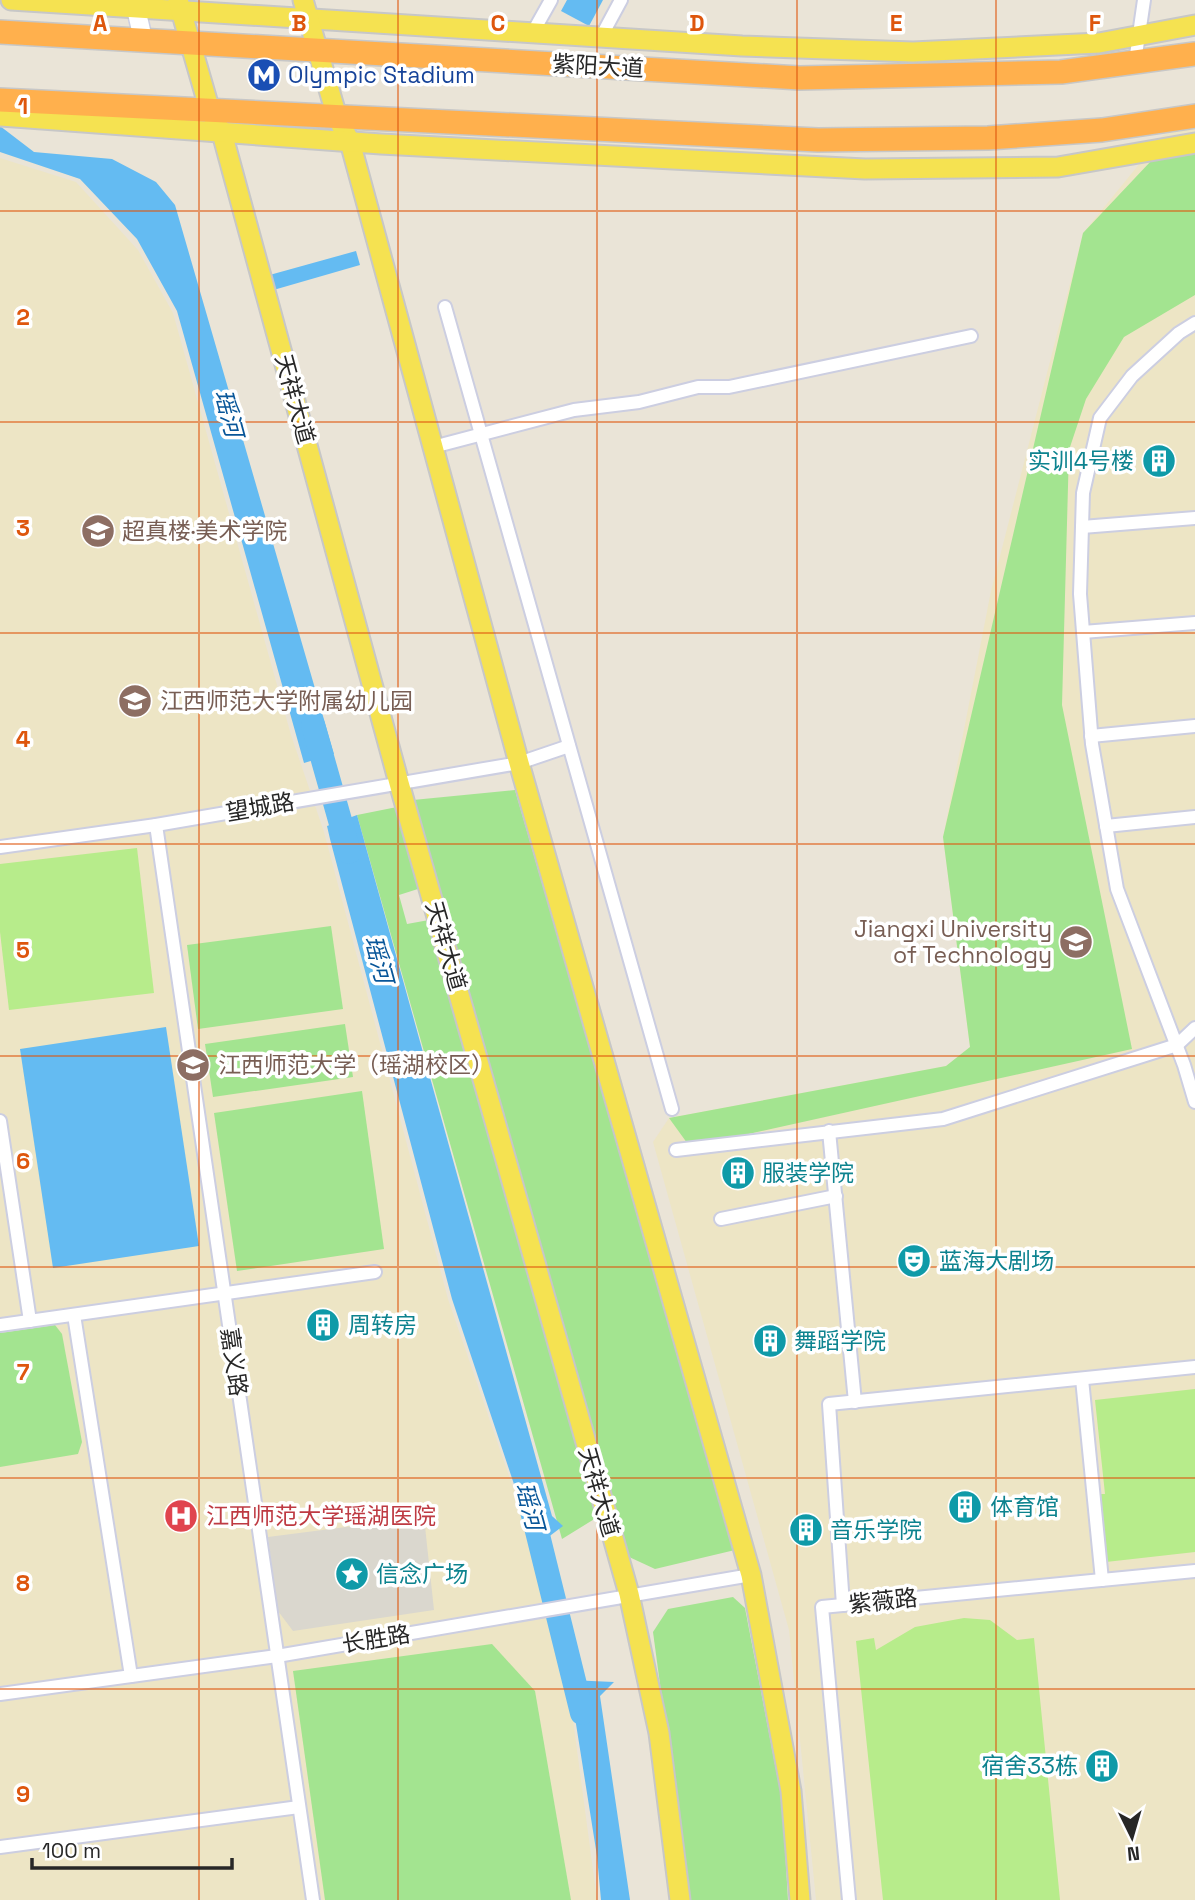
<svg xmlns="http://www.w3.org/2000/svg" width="1195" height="1900" font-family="'Space Grotesk','Noto Sans SC',sans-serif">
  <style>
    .education { fill: #ede5c5 }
    .green { fill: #a3e490 }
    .pitch { fill: #b7ec8b }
    .plaza { fill: #dad7ce }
    .water { fill: #64bbf2 }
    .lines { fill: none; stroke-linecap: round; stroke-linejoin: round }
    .river { stroke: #64bbf2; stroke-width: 24 }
    .street-casing { stroke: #cccee1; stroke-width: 16 }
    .secondary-casing { stroke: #cccee1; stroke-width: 21 }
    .primary-casing { stroke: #c7c7c7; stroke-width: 23 }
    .highway-casing { stroke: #c7c7c7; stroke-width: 26 }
    .street { stroke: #fff; stroke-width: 12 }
    .secondary { stroke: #fff; stroke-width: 18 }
    .primary { stroke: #f5e251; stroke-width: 19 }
    .highway { stroke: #ffb04d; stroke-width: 23 }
    .grid { fill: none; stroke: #de560d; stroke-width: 2; stroke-opacity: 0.55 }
    .labels { text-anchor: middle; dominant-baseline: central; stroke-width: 7; stroke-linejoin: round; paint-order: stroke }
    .street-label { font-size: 23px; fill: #272727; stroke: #fff }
    .transit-label { font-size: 23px; fill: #164399; stroke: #fff; text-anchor: start }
    .culture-label { font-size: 23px; fill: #0d838f; stroke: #fff; text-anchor: start }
    .education-label { font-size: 23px; fill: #785e54; stroke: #fff; text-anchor: start }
    .health-label { font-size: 23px; fill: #be3a42; stroke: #fff; text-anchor: start }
    .water-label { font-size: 24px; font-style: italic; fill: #085699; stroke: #fff }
    .grid-label { font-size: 23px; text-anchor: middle; font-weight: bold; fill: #de560d; stroke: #fff; stroke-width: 7; stroke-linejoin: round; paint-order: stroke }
  </style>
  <rect width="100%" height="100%" fill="#eae4d7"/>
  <g class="education">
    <path d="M1195,127v1773h-379l-27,-270 -136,-488 16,-24 277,-52 24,-19 -27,-210 48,-246 92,-358 80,-98z"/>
    <path d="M0,158l76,24 62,68 35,63 118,422 33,97 124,467 72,209 51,197 26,195h-597z"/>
  </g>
  <g class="green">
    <path d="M1195,137v158l-71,42 -38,62 -17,51 -7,255 70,344 -442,98 -21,-29 277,-52 24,-19 -27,-210 140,-604 85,-90z"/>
    <path d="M515,790l220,760 -80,19 -28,-13 -214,-756z"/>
    <path d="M397,807l24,81 -22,7 8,29 22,-4 167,598 -34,21 -205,-724z"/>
    <path d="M331,926l12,83 -145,20 -11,-84z"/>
    <path d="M345,1024l8,53 -140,20 -8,-53z"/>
    <path d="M362,1091l22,158 -147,22 -23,-158z"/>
    <path d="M55,1325l7,9 20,108 -4,12 -78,13v-134z"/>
    <path d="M733,1597l12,11 37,193 6,99h-99l-36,-268 15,-23z"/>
    <path d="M492,1644l43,47 36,209h-246l-32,-229z"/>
  </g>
  <g class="pitch">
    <path d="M137,848l17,145 -145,17 -9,-78v-68z"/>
    <path d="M1195,1389v163l-89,10 -8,-68h7l-10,-94z"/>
    <path d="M964,1618l26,2 27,20 17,-2 26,262h-177l-27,-259 18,-3 2,12 39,-23z"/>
  </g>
  <path class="plaza" d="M424,1517l10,93 -141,21 -15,-20 -10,-74z"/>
  <g class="water">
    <path d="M567,0h36l-14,26 -28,-15z"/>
    <path d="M0,126l34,26 78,7 44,23 19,23 159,549 -30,9 -127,-452 -40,-72 -57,-60 -80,-27z"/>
    <path d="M356,251l4,14 -90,26 -4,-15z"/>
    <path d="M357,815l195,701 11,10 -28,21 -83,-248 -122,-460 -3,-13z"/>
    <path d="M166,1027l33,219 -146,22 -33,-219z"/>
    <path d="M569,1680l45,2 -14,14 30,204h-29l-4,-44z"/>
  </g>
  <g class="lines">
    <g class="river">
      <path d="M313,725l36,127"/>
      <path d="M532,1511l50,202"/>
    </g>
    <g class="street-casing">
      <g id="street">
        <path d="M533,32l18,-32"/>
        <path d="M601,37l20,-37"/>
        <path d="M1135,62l9,-62"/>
        <path d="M445,307l227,802"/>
        <path d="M1195,323l-16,10 -47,43 -32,42 -17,75 -3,101 12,150 25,145 67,176 11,37"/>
        <path d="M433,447l141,-37 65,-8 59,-15h31l242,-51"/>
        <path d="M1082,527l113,-9"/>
        <path d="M1083,632l112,-9"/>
        <path d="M1091,736l104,-10"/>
        <path d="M156,825l157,1075"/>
        <path d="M1106,826l89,-9"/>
        <path d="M0,847l156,-22 363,-62 50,-17"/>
        <path d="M0,1121l30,200"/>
        <path d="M829,1131l26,271"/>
        <path d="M676,1150l267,-31 234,-74 18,-17"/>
        <path d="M721,1219l115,-23"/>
        <path d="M74,1315l57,361"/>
        <path d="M0,1325l375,-53"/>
        <path d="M1082,1379l20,201"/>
        <path d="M843,1605l-14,-201 366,-37"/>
        <path d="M0,1694l277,-38 474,-81"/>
        <path d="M0,1847l299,-40"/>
        <path d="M849,1900l-27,-293 373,-36"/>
      </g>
    </g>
    <g class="secondary-casing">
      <path id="secondary" d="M134,0l9,39"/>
    </g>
    <g class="primary-casing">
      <g id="primary">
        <path d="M11,0l731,46 171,6 186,-9 96,-18"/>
        <path d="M178,0l32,111 12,22 177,650 230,811 30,139 21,167"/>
        <path d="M303,0l34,117 13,25 169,621 232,812 40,216 9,109"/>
        <path d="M0,116l381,28 484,25 193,-2 137,-24"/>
      </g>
    </g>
    <g class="highway-casing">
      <g id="highway">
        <path d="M0,32l800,46 261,-6 134,-18"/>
        <path d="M0,100l818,40 170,-2 114,-8 93,-14"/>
      </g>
    </g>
    <use href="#street" class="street"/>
    <use href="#secondary" class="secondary"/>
    <use href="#primary" class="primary"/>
    <use href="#highway" class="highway"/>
  </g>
  <path class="grid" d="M199,0v1900M398,0v1900M597,0v1900M797,0v1900M996,0v1900M0,211h1195M0,422h1195M0,633h1195M0,844h1195M0,1056h1195M0,1267h1195M0,1478h1195M0,1689h1195"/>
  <defs>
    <g id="metro-disc" transform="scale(1.75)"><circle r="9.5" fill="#1a4fb4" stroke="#fff"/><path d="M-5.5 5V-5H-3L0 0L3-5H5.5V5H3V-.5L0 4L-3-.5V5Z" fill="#fff"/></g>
    <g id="building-disc" transform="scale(1.75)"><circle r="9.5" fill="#0f9aa8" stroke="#fff"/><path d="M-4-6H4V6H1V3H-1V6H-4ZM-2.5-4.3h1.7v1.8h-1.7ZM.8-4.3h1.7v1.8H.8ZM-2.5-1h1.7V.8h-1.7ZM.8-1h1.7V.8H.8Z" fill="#fff"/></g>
    <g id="university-disc" transform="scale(1.75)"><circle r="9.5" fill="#8d6e63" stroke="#fff"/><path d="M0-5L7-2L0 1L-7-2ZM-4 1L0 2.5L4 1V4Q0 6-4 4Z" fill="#fff"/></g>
    <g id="school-disc" transform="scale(1.75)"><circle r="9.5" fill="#8d6e63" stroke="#fff"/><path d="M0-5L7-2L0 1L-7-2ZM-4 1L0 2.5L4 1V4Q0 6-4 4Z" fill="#fff"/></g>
    <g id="theatre-disc" transform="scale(1.75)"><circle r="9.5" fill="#0f9aa8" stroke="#fff"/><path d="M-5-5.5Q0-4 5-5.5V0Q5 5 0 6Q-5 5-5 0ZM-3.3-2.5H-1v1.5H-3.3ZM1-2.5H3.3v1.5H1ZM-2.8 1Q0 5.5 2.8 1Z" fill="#fff"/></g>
    <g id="hospital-disc" transform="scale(1.75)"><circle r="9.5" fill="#e0444e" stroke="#fff"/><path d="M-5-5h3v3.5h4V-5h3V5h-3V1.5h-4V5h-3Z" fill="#fff"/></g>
    <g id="sight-disc" transform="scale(1.75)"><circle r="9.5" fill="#0f9aa8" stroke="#fff"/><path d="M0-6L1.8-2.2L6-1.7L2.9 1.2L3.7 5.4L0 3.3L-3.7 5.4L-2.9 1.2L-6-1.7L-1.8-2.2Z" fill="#fff"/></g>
  </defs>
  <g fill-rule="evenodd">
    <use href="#metro-disc" x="264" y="75"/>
    <use href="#building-disc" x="1159" y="461"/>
    <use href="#university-disc" x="98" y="531"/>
    <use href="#school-disc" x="135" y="701"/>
    <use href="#university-disc" x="1076" y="942"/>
    <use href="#university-disc" x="193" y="1065"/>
    <use href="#building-disc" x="738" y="1173"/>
    <use href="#theatre-disc" x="914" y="1261"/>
    <use href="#building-disc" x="323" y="1325"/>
    <use href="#building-disc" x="770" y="1341"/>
    <use href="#building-disc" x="965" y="1507"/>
    <use href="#hospital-disc" x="181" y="1516"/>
    <use href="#building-disc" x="806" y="1530"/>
    <use href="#sight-disc" x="352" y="1574"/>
    <use href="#building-disc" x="1102" y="1766"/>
  </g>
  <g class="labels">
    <g class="street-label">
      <text transform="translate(598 66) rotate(3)">紫阳大道</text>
      <text transform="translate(295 399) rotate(75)">天祥大道</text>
      <text transform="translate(260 807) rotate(-10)">望城路</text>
      <text transform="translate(446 946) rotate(74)">天祥大道</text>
      <text transform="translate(234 1362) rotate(82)">嘉义路</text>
      <text transform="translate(599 1492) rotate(74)">天祥大道</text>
      <text transform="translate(883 1601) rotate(-6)">紫薇路</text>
      <text transform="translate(376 1639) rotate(-9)">长胜路</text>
    </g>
    <g class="transit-label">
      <text x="288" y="75">Olympic Stadium</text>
    </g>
    <g class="culture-label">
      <text x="1134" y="461" text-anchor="end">实训4号楼</text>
      <text x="762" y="1173">服装学院</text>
      <text x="939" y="1261">蓝海大剧场</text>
      <text x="348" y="1325">周转房</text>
      <text x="794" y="1341">舞蹈学院</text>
      <text x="990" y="1507">体育馆</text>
      <text x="830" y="1530">音乐学院</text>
      <text x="376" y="1574">信念广场</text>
      <text x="1078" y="1766" text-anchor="end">宿舍33栋</text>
    </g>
    <g class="education-label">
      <text x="122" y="531">超真楼·美术学院</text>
      <text x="160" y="701">江西师范大学附属幼儿园</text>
      <text x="1052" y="929" text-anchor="end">Jiangxi University<tspan x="1052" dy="26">of Technology</tspan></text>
      <text x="218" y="1065">江西师范大学（瑶湖校区）</text>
    </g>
    <g class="health-label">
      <text x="206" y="1516">江西师范大学瑶湖医院</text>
    </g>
    <g class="water-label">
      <text transform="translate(229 413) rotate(75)">瑶河</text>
      <text transform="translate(379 959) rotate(75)">瑶河</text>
      <text transform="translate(530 1506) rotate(75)">瑶河</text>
    </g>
  </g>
  <g class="grid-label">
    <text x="100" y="31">A</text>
    <text x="299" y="31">B</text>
    <text x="498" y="31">C</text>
    <text x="697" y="31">D</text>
    <text x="896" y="31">E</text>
    <text x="1095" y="31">F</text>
    <text x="23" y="114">1</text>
    <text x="23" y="325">2</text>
    <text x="23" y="536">3</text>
    <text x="23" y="747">4</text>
    <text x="23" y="958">5</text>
    <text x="23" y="1169">6</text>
    <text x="23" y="1380">7</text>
    <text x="23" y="1591">8</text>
    <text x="23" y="1802">9</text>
  </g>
  <g transform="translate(1132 1837) rotate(175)" stroke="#ffffff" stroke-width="5" paint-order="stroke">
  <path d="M0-5L12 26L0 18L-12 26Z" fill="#272727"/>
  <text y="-10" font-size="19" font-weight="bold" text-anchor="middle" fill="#272727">N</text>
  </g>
  <path d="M32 1858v10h200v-10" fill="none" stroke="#272727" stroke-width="3.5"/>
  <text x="42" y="1858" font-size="21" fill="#272727" stroke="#ffffff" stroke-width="5" paint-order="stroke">100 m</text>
</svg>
